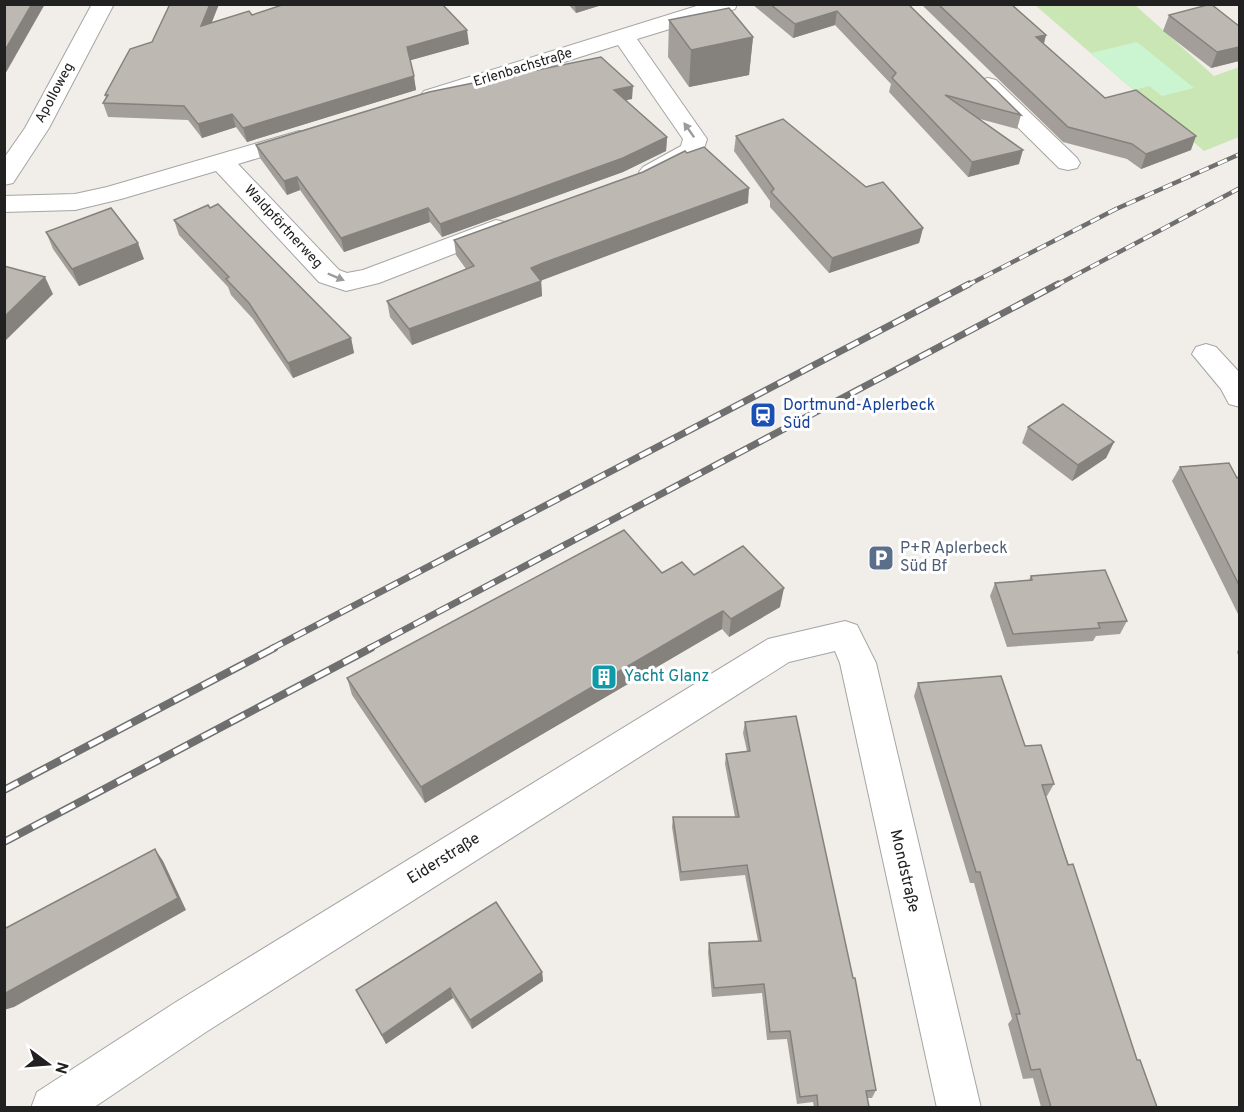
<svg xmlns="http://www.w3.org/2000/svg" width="1244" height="1112" font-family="Overpass,sans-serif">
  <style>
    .grass { fill: #cae6b4 }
    .park { fill: #cbf5d1 }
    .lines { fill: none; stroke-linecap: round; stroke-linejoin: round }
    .minor-casing { stroke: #a5a5a5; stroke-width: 2 }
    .minor { fill: #fff; fill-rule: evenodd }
    .rail-far2-casing { stroke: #6f6f6f; stroke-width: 4.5 }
    .rail-far1-casing { stroke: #6f6f6f; stroke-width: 7 }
    .rail-casing { stroke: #6f6f6f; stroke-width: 8 }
    .rail-far2 { stroke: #fff; stroke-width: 3; stroke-dasharray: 10; stroke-linecap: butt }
    .rail-far1 { stroke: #fff; stroke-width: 4.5; stroke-dasharray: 13; stroke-linecap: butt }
    .rail { stroke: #fff; stroke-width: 5; stroke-dasharray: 16; stroke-linecap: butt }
    .wall { fill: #a39e99 }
    .shaded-wall { fill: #85817d }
    .building { fill: #beb8b2; stroke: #85817d; stroke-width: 1.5 }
    .oneway { fill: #9b9b9b }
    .labels { text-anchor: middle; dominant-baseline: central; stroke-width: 6; stroke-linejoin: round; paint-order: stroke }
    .far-street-label { font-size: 14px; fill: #212121; stroke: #fff }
    .transit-label { font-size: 16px; fill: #164399; stroke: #fff; text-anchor: start }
    .service-label { font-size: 16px; fill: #4e5e75; stroke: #fff; text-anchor: start }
    .culture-label { font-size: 16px; fill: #0d838f; stroke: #fff; text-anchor: start }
    .street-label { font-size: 16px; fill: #212121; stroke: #fff }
  </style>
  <rect width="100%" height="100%" fill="#f1eee9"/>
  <path class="grass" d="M1035,5h100l79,71 25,-9v70l-35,14z"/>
  <path class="park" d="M1137,42l57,46 -32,8 -13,-10 -15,4 -43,-37z"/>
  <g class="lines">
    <g class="minor-casing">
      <g id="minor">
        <path d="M92,4h22l-65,124 -36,55 -9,2v-27l21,-30z"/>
        <path d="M703,4h34l-2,5 -98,30 70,100 -5,16c-18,10 -39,27 -59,22l-4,-5 4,-5 38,-21 2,-7 -65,-94 -178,56 -8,2 -8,-2 -4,-5 4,-5z"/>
        <path d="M988,78l8,2 81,78 3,5 -3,5 -9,2 -9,-2 -79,-78 -4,-5 4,-5z"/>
        <path d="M299,131l9,2 3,5 -3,5 -70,21 101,106 8,3 16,-3 133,-50 9,2 4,6 -4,6 -126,49 -33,8 -27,-9 -103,-111 -95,28 -46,11 -71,2v-16l71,-2 32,-7z"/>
        <path d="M1206,344l10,3 24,26v34l-11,-3 -8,-15 -29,-35 4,-7z"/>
        <path d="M845,621l12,4 19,38 105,445h-44l-97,-445 -5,-12 -46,11 -583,370 -113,76h-62l6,-16 139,-90 592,-363z"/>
      </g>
    </g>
    <use href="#minor" class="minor"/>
    <g class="rail-far2-casing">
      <g id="rail-far2">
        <path d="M966,286l150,-77 124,-55"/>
        <path d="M1055,286l185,-98"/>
      </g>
    </g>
    <g class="rail-far1-casing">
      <g id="rail-far1">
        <path d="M271,649l698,-365"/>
        <path d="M368,649l690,-365"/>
      </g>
    </g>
    <g class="rail-casing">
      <g id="rail">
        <path d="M4,790l270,-142"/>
        <path d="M4,842l367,-194"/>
      </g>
    </g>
    <use href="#rail-far2" class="rail-far2"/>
    <use href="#rail-far1" class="rail-far1"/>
    <use href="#rail" class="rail"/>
  </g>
  <g class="wall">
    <path d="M219,4l-8,19 41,-8 217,29 -59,16 6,30 -169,52 -11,-15 -34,11 -14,-18 -80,-3 -5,-14 3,-5 -1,-3 47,-53z"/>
    <path d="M568,4h37l-29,9z"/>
    <path d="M752,4h156l113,111 -4,14 -37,-10 39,45 -51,13 -79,-85 2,-8 -56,-59 -42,13z"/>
    <path d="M921,4h90l35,31 -2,9 61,54 86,52 -50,19 -14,-10 -64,-17z"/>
    <path d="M1169,15l70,11v35l-28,7 -48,-37z"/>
    <path d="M669,20l84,17 -4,38 -60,12 -21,-30z"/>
    <path d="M632,99l-6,1 41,37 -1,14 -43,21 -181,65 -12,-15 -86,30 -44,-62 -13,5 -27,-37 -4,-13z"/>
    <path d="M736,136l130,51 57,41 -4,15 -90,30 -59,-66v-6l-36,-50z"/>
    <path d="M748,203l-204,76 -3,1 1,16 -130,49 -22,-28 -3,-16 79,-32 -10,-14 -2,-15z"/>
    <path d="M174,220l177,118 3,15 -61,25 -40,-59 -22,-24 -3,-8 -49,-52z"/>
    <path d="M46,232l98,27 -65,27 -26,-37z"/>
    <path d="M1028,427l86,15 -8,16 -34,23 -50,-38z"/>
    <path d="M1180,467l59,10v139l-67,-135z"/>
    <path d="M662,573l32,2 86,32 -51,30 -7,-8 -18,10 -279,164 -73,-108 -5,-17z"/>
    <path d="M1031,576l96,45 -7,13 -24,2 -3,5 -86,6 -17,-51 5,-13 34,-3z"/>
    <path d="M1239,648v10l-2,-6z"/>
    <path d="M918,683l107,63 29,38 -7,12h-2l92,264 20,47h-116l-8,-29 -10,1 -15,-55 4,-5 -38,-136h-4l-56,-187z"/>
    <path d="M745,722l131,368 -4,8h-5l2,9h-55l-1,-5 -16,2 -10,-65 -20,1 -5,-47 -50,4 -4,-45 1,-9 49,-2 -13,-66 -65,6 -8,-54 1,-10h62l-10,-53 1,-10 21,-3 -4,-18z"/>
    <path d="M542,972l1,9 -71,48 -19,-31 -67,46 -30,-54z"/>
  </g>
  <g class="shaded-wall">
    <path d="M32,4h13l-41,72v-24z"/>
    <path d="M210,4h9l-14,36 -4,-14z"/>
    <path d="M575,4h30l-29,9z"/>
    <path d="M837,11l-2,14 -42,13 2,-14z"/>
    <path d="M467,30l2,14 -61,17 -1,-14z"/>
    <path d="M1046,35l-4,14 -6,-12z"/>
    <path d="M753,37l-4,38 -60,12 2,-37z"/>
    <path d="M1239,47v14l-28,7 6,-16z"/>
    <path d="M414,76l2,14 -169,52 -4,-14z"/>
    <path d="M633,86l-1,13 -18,4v-13z"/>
    <path d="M232,114l4,13 -34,11 -4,-14z"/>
    <path d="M1196,136l-5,14 -50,19 5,-15z"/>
    <path d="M667,137l-1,14 -43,21 -181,65 -2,-13z"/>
    <path d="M1023,150l-4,14 -51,13 4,-15z"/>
    <path d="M297,177l3,13 -13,5 -3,-14z"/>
    <path d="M749,188l-1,15 -216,81 -1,-16z"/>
    <path d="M428,208l2,14 -86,30 -3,-14z"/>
    <path d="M923,228l-4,15 -90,30 3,-15z"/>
    <path d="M138,243l6,16 -65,27 -7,-17z"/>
    <path d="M45,277l8,17 -49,48v-25z"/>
    <path d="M541,281l1,15 -130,49 -3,-16z"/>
    <path d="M351,338l3,15 -61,25 -5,-15z"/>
    <path d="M1114,442l-8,16 -34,23 6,-16z"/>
    <path d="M784,588l-4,19 -51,30 2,-18z"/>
    <path d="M723,611l-1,18 -297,174 -4,-16z"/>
    <path d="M155,849l8,12 23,49 -172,97 -10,3v-16z"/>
    <path d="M542,972l1,9 -71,48 -2,-9z"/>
    <path d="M450,988l3,10 -67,46 -4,-9z"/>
  </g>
  <g class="building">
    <path d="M4,4h28l-28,48z"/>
    <path d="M170,4h40l-9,22 48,-15 3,4 33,-11h157l25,26 -60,17 7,29 -171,52 -11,-14 -34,10 -14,-18 -81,-3 5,-8h-3l25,-46 22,-7z"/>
    <path d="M770,4h138l113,111 -76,-20 78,55 -51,12 -80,-84 4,-5 -59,-62 -42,13z"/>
    <path d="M938,4h73l35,31 -10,2 69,61 31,-8 60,46 -50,18 -14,-10 -64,-17z"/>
    <path d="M1211,4l28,22v21l-22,5 -48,-37z"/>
    <path d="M729,8l24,29 -62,13 -22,-30z"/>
    <path d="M601,57l32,29 -19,4 53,47 -44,21 -183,66 -12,-16 -87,30 -44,-61 -13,4 -28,-36 173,-53z"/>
    <path d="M783,119l83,68 17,-5 40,46 -91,30 -61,-66 3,-3 -38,-53z"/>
    <path d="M704,147l45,41 -206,75 -12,5 10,13 -132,48 -22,-28 87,-35 -20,-26 189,-68 42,-21 2,2z"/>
    <path d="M218,204l133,134 -63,25 -39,-60 -23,-24 3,-2 -55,-57 34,-15 2,3z"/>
    <path d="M111,208l27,35 -66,26 -26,-37z"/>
    <path d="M4,266l41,11 -41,40z"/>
    <path d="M1063,404l51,38 -36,23 -50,-38z"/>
    <path d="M1229,463l8,15 2,-1v108l-59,-118z"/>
    <path d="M624,530l38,43 20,-11 12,13 49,-29 41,42 -53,31 -8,-8 -18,10 -284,166 -74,-109z"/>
    <path d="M1105,570l22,51 -29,2 2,5 -87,6 -18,-51 37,-3 -1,-4z"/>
    <path d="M1001,676l24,70 16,-1 13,39 -12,1 26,80 5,-1 64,196h3l17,47h-106l-11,-38 -9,1 -15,-56h4l-40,-142h-4l-58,-189z"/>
    <path d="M796,716l57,262h2l21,112 -10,1 3,16h-51l-1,-12 -17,2 -10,-66 -20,1 -6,-48 -50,4 -5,-45 52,-2 -14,-76 -66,7 -8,-55h66l-13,-63 24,-3 -5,-29z"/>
    <path d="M155,849l23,49 -174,96v-65z"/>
    <path d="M496,902l46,70 -72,48 -20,-32 -68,47 -26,-45z"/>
  </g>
  <defs><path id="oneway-solid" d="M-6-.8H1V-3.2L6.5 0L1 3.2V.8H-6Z" transform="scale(1.5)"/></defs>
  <g class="oneway">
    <use href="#oneway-solid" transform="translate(689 130) rotate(-125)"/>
    <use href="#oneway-solid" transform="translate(336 277) rotate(23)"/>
  </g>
  <defs>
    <g id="station-square" transform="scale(1.35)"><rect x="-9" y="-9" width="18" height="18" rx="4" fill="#1a4fb4" stroke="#fff"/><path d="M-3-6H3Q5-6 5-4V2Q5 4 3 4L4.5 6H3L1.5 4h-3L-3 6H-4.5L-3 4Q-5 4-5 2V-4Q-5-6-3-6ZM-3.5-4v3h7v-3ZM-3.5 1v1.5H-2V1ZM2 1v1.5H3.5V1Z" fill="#fff"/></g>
    <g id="parking-square" transform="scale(1.35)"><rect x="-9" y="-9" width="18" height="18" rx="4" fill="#5c6f8a" stroke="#fff"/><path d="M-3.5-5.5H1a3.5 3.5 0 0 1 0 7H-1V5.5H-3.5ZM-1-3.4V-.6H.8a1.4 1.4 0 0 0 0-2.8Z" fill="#fff"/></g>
    <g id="building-square" transform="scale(1.35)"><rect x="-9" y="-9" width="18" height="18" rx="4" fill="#0f9aa8" stroke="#fff"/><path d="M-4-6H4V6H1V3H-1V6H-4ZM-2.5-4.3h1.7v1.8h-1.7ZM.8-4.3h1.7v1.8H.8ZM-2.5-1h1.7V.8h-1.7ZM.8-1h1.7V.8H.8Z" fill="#fff"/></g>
  </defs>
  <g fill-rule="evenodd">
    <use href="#station-square" x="763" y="415"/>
    <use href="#parking-square" x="881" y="558"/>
    <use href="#building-square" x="604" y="677"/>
  </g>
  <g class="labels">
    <g class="far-street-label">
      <text transform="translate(523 68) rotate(-17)">Erlenbachstraße</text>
      <text transform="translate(55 93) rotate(-62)">Apolloweg</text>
      <text transform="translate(283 227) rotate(47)">Waldpförtnerweg</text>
    </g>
    <g class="transit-label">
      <text x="783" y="406">Dortmund-Aplerbeck<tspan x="783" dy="18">Süd</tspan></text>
    </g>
    <g class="service-label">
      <text x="900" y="549">P+R Aplerbeck<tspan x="900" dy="18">Süd Bf</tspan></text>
    </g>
    <g class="culture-label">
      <text x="624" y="677">Yacht Glanz</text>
    </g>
    <g class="street-label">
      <text transform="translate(444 859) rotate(-32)">Eiderstraße</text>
      <text transform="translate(904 871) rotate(77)">Mondstraße</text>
    </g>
  </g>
  <rect width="1244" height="1112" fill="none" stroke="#212121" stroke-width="12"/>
  <g transform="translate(48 1064) rotate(106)" stroke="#ffffff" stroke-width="4.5" paint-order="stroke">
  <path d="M0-4.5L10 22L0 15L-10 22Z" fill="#212121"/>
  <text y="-9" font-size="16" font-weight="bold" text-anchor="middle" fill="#212121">N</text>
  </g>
</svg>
